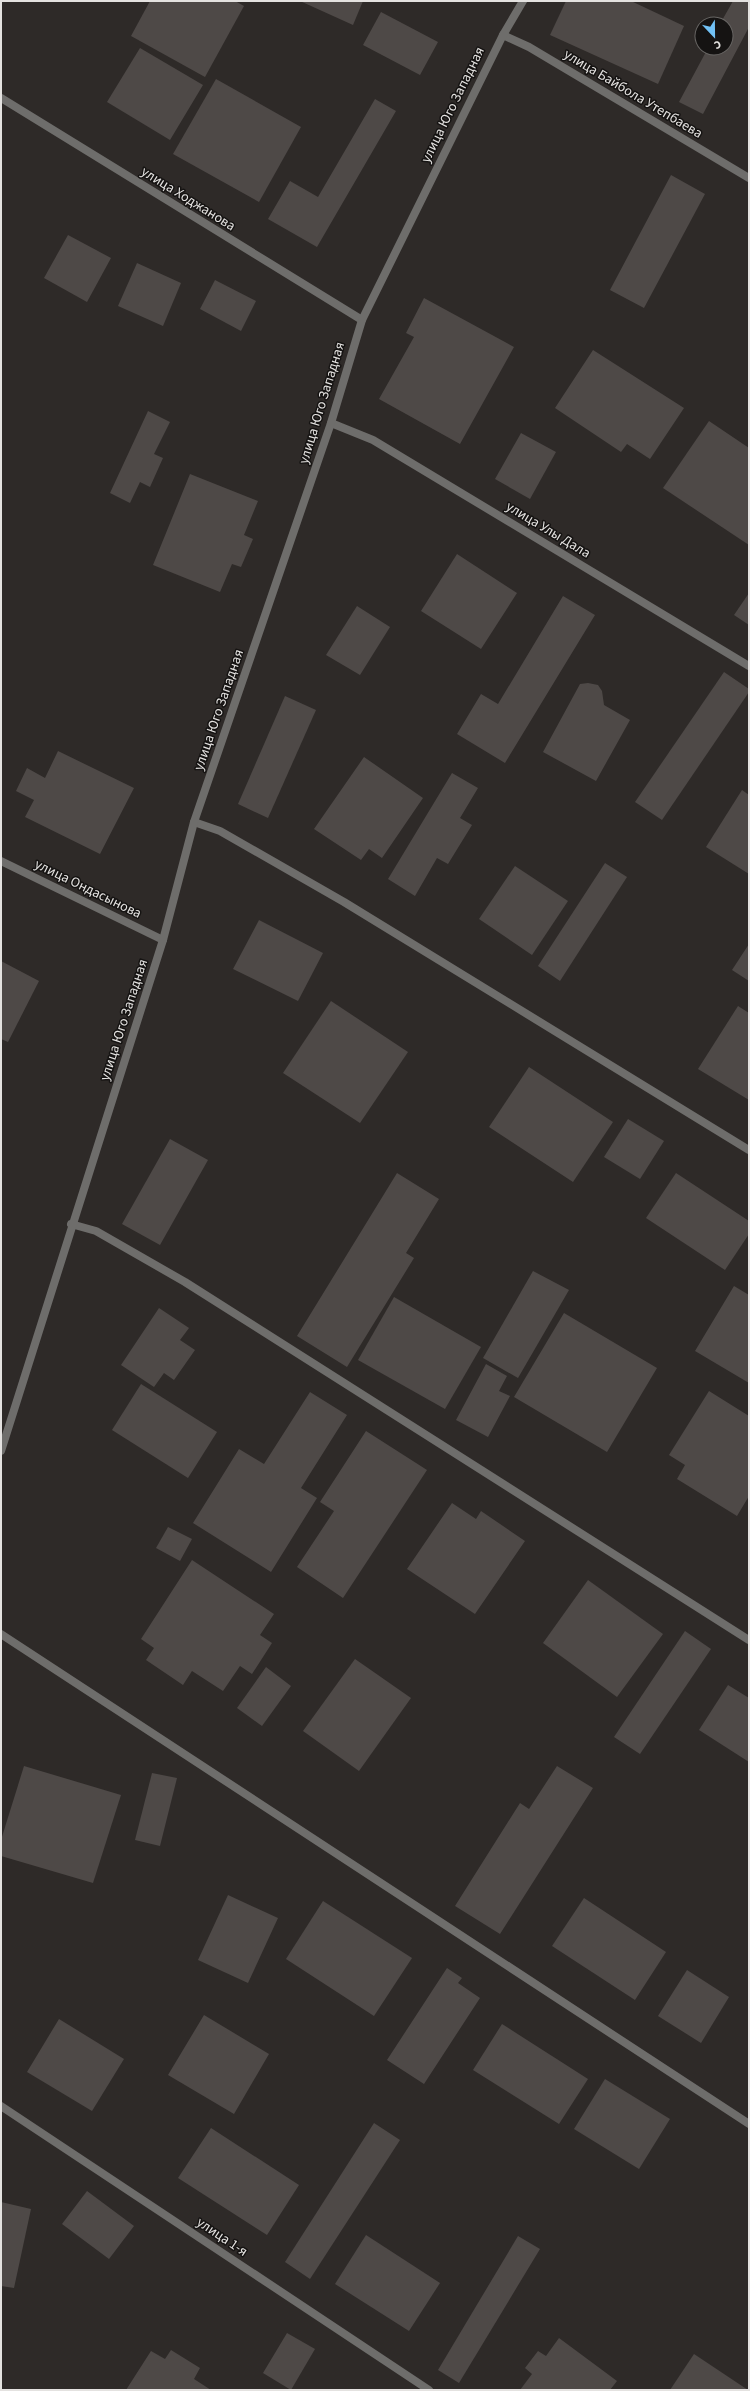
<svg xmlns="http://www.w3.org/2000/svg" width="750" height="2391" font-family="'Source Sans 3',sans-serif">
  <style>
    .building { fill: #4e4947 }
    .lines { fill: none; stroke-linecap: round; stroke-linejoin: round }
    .street { stroke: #6e6d6b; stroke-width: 8 }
    .labels { text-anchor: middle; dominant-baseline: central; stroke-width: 3; stroke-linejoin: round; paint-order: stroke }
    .street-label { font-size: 14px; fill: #e4e2e0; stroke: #151312 }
  </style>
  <rect width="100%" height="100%" fill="#2e2a28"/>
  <g class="building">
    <path d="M150,1h85l9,5 -39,71 -74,-41z"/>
    <path d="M300,1h63l-10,24z"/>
    <path d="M566,1h65l53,25 -26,58 -108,-49z"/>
    <path d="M733,1h16v26l-46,87 -24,-12 29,-54h18v-24h-6z"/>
    <path d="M381,12l57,30 -18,33 -57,-30z"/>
    <path d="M140,48l63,37 -33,55 -63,-38z"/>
    <path d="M216,79l85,48 -42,75 -86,-48z"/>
    <path d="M375,99l21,12 -79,136 -49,-28 22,-38 28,16z"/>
    <path d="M671,175l34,19 -61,114 -34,-18z"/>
    <path d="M68,235l43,23 -24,44 -43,-24z"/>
    <path d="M137,263l44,20 -18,43 -45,-20z"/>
    <path d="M215,280l41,21 -15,30 -41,-22z"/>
    <path d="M424,298l90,49 -54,97 -81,-45 35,-62 -8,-4z"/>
    <path d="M593,350l91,58 -34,51 -23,-15 -6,8 -66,-44z"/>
    <path d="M148,411l22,11 -16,32 9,4 -13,29 -10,-5 -10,21 -20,-10z"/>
    <path d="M709,421l40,27v97l-86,-57z"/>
    <path d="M521,433l35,19 -26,47 -35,-20z"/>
    <path d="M190,474l68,27 -14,34 9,4 -12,28 -9,-3 -12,28 -67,-27z"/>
    <path d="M457,554l60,39 -36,56 -60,-38z"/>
    <path d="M749,593v32l-15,-10z"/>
    <path d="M563,596l32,19 -90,148 -48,-29 24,-40 17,10z"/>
    <path d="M357,606l33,21 -30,48 -34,-20z"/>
    <path d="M724,672l25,17v3l-87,128 -27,-18z"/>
    <path d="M588,683l10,2 4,6 2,14 26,15 -34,61 -53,-29 37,-68z"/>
    <path d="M285,696l31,14 -48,108 -30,-14z"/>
    <path d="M58,751l76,37 -34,66 -75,-37 9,-17 -18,-9 11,-23 18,10z"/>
    <path d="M364,757l59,41 -41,60 -13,-9 -8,11 -47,-31z"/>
    <path d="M452,773l26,15 -18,30 12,7 -24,39 -11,-6 -22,38 -27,-17z"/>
    <path d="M742,790l7,5v79l-43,-27z"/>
    <path d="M605,863l22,14 -67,104 -22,-15z"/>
    <path d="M515,866l53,35 -36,54 -53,-36z"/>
    <path d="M259,920l64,33 -25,48 -65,-32z"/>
    <path d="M749,944v37l-17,-11z"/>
    <path d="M1,961l38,20 -31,61 -7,-3z"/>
    <path d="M331,1001l77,51 -48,71 -77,-50z"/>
    <path d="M738,1006l11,7v87l-51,-31z"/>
    <path d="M529,1067l84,55 -40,60 -84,-55z"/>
    <path d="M628,1119l36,22 -24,38 -36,-22z"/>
    <path d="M170,1139l38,21 -48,85 -38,-21z"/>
    <path d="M397,1173l42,26 -33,54 8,5 -67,109 -50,-31z"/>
    <path d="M676,1173l73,48v13l-24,36 -79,-52z"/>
    <path d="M533,1271l36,19 -51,88 -35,-20z"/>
    <path d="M734,1286l15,9v88l-54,-32z"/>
    <path d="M394,1297l87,50 -36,62 -87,-49z"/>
    <path d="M159,1308l30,20 -9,12 15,10 -21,30 -10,-7 -10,14 -33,-22z"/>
    <path d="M564,1313l93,55 -50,84 -93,-55z"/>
    <path d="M486,1364l21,12 -8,15 11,5 -22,41 -32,-17z"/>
    <path d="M141,1384l76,48 -29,46 -76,-48z"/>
    <path d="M709,1391l40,25v80l-12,20 -60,-37 8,-14 -16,-10z"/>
    <path d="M310,1392l37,23 -46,73 16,10 -46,74 -78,-49 46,-74 25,15z"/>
    <path d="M366,1431l61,39 -84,128 -46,-31 37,-56 -14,-9z"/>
    <path d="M452,1503l24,16 5,-8 44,30 -50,73 -68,-45z"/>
    <path d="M168,1527l24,12 -12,22 -24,-13z"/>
    <path d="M192,1560l82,54 -14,21 12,8 -20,31 -12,-8 -17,25 -31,-20 -9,14 -37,-25 8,-12 -13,-9z"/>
    <path d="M588,1580l75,54 -46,63 -74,-54z"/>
    <path d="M685,1631l26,18 -71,105 -26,-17z"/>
    <path d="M355,1659l56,39 -52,73 -56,-40z"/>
    <path d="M266,1667l25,19 -29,40 -25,-18z"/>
    <path d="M728,1685l21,13v64l-50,-32z"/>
    <path d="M24,1766l97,29 -28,88 -92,-27v-16z"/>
    <path d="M557,1766l36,22 -93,146 -45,-28 65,-103 9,6z"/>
    <path d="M152,1773l25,5 -17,68 -25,-6z"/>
    <path d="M228,1895l50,23 -30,65 -50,-23z"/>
    <path d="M584,1898l82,54 -31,48 -83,-54z"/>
    <path d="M323,1901l89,57 -38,58 -88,-57z"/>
    <path d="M447,1968l15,10 -4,5 22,15 -56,86 -37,-24z"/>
    <path d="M687,1970l42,27 -28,46 -43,-27z"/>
    <path d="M204,2015l65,39 -35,60 -66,-39z"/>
    <path d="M59,2019l65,40 -32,52 -65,-39z"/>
    <path d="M502,2024l86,55 -29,45 -86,-54z"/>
    <path d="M605,2079l65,40 -31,50 -65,-40z"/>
    <path d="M374,2123l26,17 -90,139 -25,-17z"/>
    <path d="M211,2128l88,57 -32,50 -89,-57z"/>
    <path d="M87,2191l47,35 -25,33 -47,-35z"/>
    <path d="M1,2202l30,7 -17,79 -13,-2z"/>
    <path d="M366,2235l74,48 -31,48 -74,-47z"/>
    <path d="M518,2236l22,13 -81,134 -21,-13z"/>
    <path d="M287,2333l28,16 -24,41 -28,-17z"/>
    <path d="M559,2338l58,43 -7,9h-90l12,-16 -7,-6 13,-17 8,5z"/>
    <path d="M171,2350l29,18 -6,11 17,11h-85l25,-39 14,8z"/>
    <path d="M694,2354l54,36h-78z"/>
  </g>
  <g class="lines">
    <g class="street">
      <path d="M503,35l26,12 220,131"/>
      <path d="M1,98l361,222"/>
      <path d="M331,423l42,17 376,226"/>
      <path d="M194,822l26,9 124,71 405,248"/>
      <path d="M1,861l162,79"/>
      <path d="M71,1224l25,7 89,51 564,358"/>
      <path d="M1,1451l162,-511 31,-118 137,-399 31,-103 141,-285 20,-34"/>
      <path d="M1,1634l748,490"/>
      <path d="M1,2106l428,284"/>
    </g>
  </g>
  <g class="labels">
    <g class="street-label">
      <text transform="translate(633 94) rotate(31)">улица Байбола Утепбаева</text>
      <text transform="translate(453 105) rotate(-64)">улица Юго Западная</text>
      <text transform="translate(188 199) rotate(32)">улица Ходжанова</text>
      <text transform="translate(322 403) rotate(-73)">улица Юго Западная</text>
      <text transform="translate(548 530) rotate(31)">улица Улы Дала</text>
      <text transform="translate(219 710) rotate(-71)">улица Юго Западная</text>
      <text transform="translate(88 889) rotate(26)">улица Ондасынова</text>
      <text transform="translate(124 1020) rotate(-72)">улица Юго Западная</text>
      <text transform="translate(222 2237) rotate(34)">улица 1-я</text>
    </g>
  </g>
  <rect width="750" height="2391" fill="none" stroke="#e4e2e0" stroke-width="4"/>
  <g transform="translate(714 36) rotate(158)"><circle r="19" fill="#151312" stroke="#686664"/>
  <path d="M0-3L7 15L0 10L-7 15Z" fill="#71c1f5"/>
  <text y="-6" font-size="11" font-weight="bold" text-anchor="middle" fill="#e4e2e0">С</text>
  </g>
</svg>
